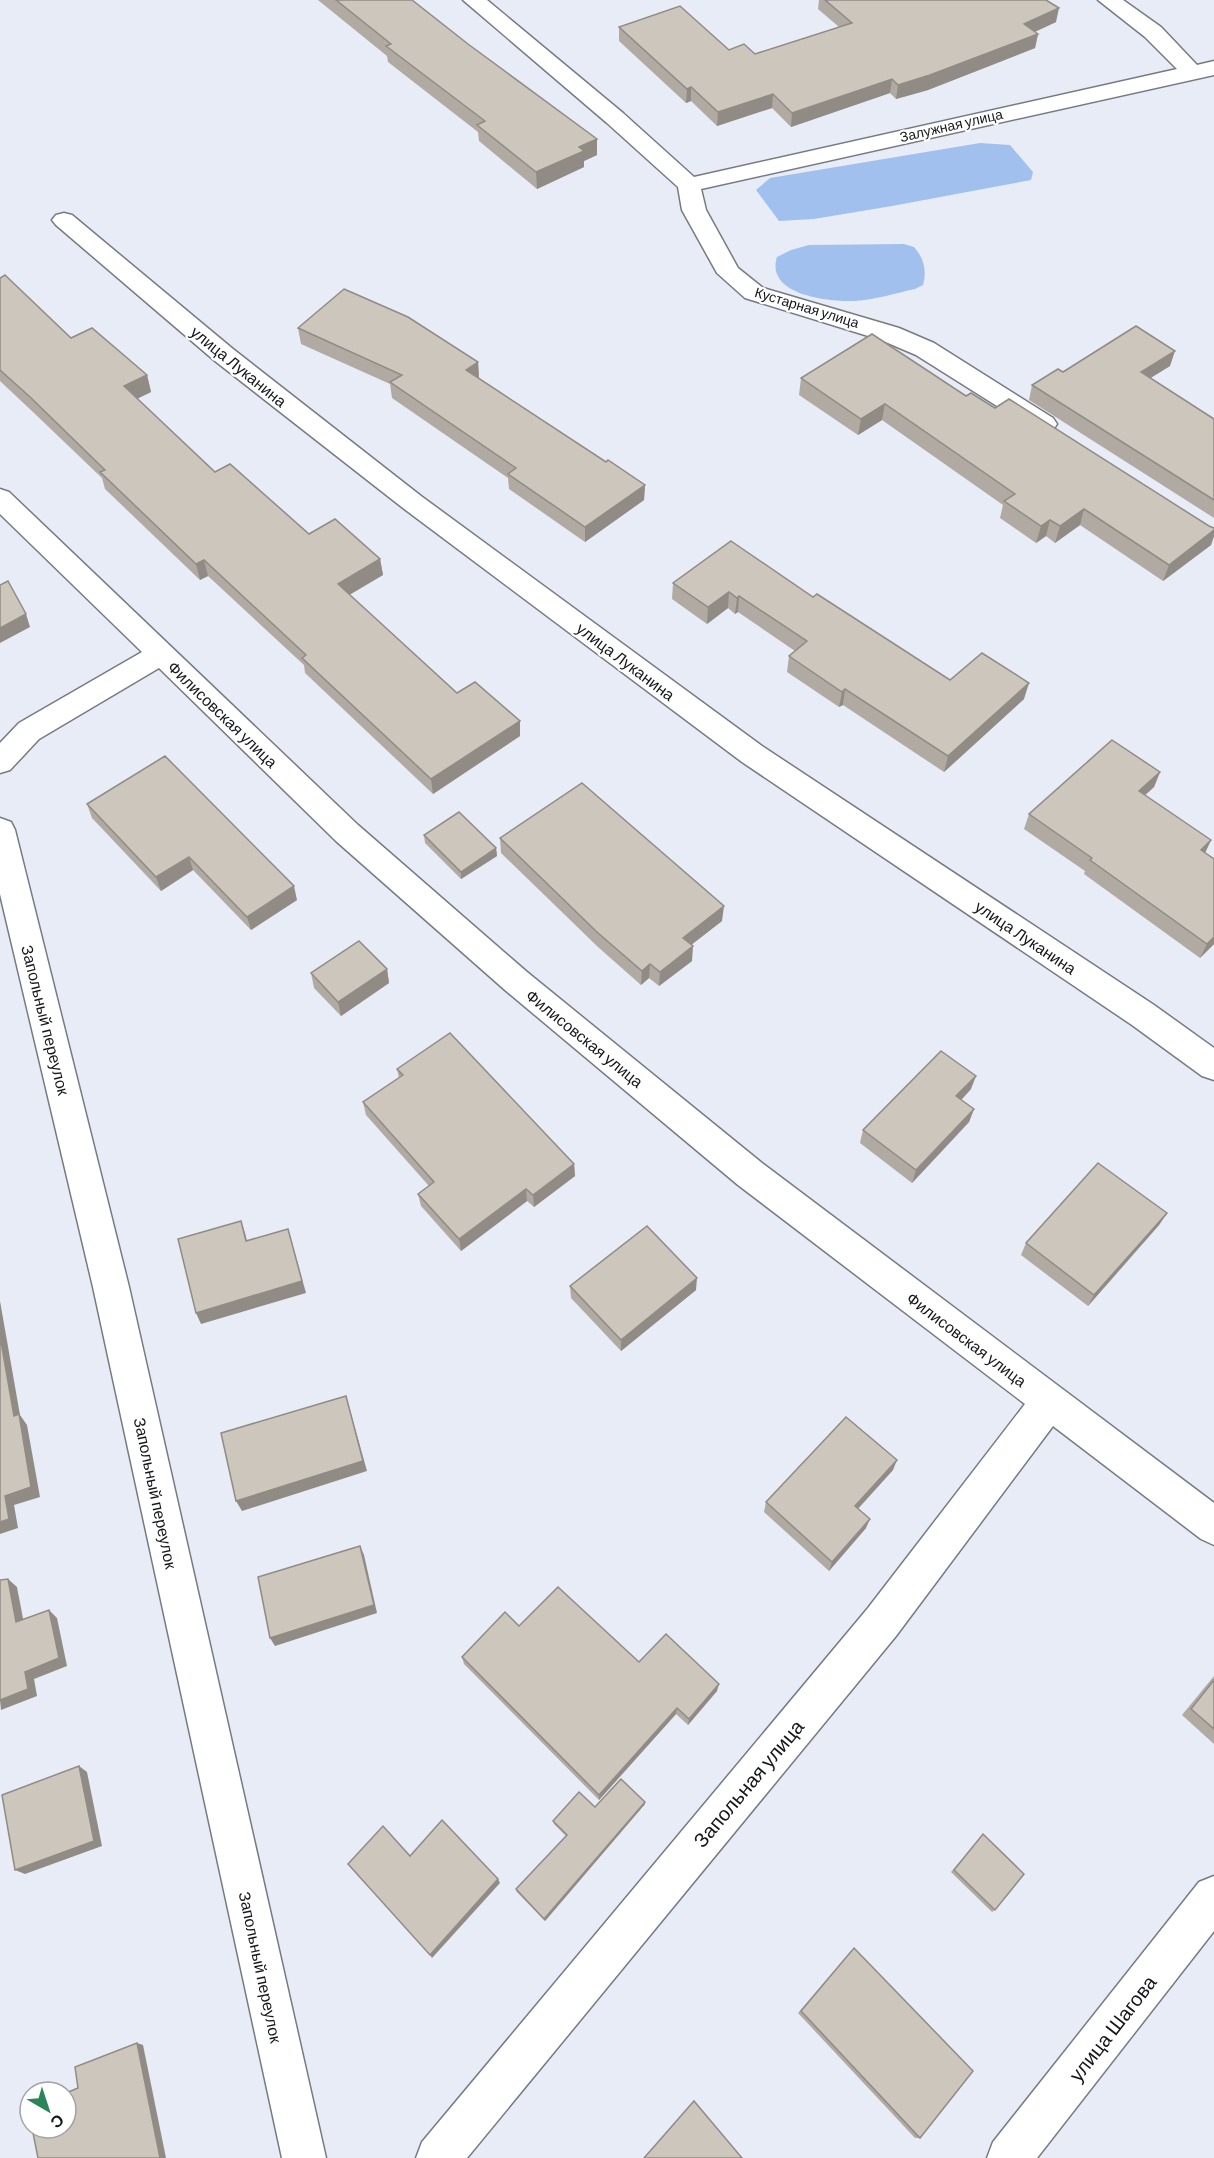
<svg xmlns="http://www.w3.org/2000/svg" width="1214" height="2158" font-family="Barlow,sans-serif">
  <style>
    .water { fill: #a1c0ed }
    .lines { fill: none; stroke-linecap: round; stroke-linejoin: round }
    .minor-casing { stroke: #767a83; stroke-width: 3 }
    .minor { fill: #fff; fill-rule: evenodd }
    .wall { fill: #b0aaa3 }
    .shaded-wall { fill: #908b84 }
    .building { fill: #cdc6bd; stroke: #908b84; stroke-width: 1.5 }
    .labels { text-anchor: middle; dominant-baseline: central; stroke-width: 4.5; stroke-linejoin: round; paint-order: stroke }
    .far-street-label { font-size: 14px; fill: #16171b; stroke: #fff }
    .street-label { font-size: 16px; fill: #16171b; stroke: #fff }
    .near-street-label { font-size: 20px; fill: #16171b; stroke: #fff }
  </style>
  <rect width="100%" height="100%" fill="#e8ecf6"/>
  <g class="water">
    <path d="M980,143l30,2 23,27 -2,8 -139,26 -78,13 -35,2 -23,-31 14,-12z"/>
    <path d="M904,244l10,3c10,11 13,24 9,38l-8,4c-19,4 -41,11 -60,12 -26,1 -90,-6 -78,-44l14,-7 18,-5z"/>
  </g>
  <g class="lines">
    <g class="minor-casing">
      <g id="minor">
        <path d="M463,0h24l136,113 71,64 483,-108 -32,-32 -47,-37h25l38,27 36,38 17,-4v14l-513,114 5,21 32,58 25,20 136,40 35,15 119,75 4,6 -4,6 -9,3 -9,-3 -119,-75 -35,-15 -136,-42 -28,-25 -35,-63 -4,-23 -71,-64z"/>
        <path d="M64,213l8,2 161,134 188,147 341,250 392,259 60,43v32l-12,-4 -70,-51 -390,-263 -339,-254 -188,-147 -159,-136 -4,-5 4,-5z"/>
        <path d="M0,489l9,3 349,333 169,147 235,191 452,340v42l-13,-6 -148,-113 -157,210 -429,522h-51l6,-16 446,-534 157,-204 -287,-219 -233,-195 -169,-149 -177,-173 -120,71 -29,31 -10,3v-30l19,-20 123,-71 -142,-138z"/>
        <path d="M0,818l11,4 4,8 114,457 197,871h-44l-189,-871 -93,-393z"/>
        <path d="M1214,1876v55l-177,227h-50l6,-16 206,-260z"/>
      </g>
    </g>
    <use href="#minor" class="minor"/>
  </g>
  <g class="wall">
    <path d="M318,0h94l185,155 -13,6v6l-47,22 -58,-48 -1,-9 -90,-70 -1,-6z"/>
    <path d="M819,0h227l10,22 -21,10 3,2 -3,14 -107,42 -32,9 -6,-6 -99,34 -19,-19 -55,18 -26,-25 -5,2 -67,-62v-14l110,23 26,4 84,-27 -21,-18z"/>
    <path d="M0,278l71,60 76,37 4,17 -14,7 78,73 94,62 71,25 3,16 -34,19 108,99 63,43 -87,58 -128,-121 -1,-8 -96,-89 -8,4 -95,-91 -3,-11 -68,-65 -34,-32z"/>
    <path d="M298,328l180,34 1,16 127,84 39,23 -1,15 -59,42 -76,-53 -1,-11 -116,-80 -2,-14 -89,-40z"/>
    <path d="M1170,366l-20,12 64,41v99l-185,-118 3,-15 31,-13z"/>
    <path d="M801,378l165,18 29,12 214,118 5,2v8l-3,9 -48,36 -83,-56 -25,18 -9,-7 -10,7 -36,-25 3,-13 -121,-85 -24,15 -59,-40z"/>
    <path d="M673,583l140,14 137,83 74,19 -80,73 -101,-67 -4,2 -52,-35 2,-16 6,-5 -57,-39 -3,2 -7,-6 -21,16 -35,-25z"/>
    <path d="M1160,772l-6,15 -9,8 66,45 -6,13 9,91 -14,14 -116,-84 1,-3 -61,-42 5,-15z"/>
    <path d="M87,804l210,96 -46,30 -58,-60 -32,21 -69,-73z"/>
    <path d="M424,835l72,13 1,8 -36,23 -36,-36z"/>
    <path d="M500,838l222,83 -31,24 1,16 -33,25 -10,-8 -8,7 -43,-38 -97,-94z"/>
    <path d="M387,969l2,14 -48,33 -27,-28 -3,-15z"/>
    <path d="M397,1069l177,95 1,12 -41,31 -7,-6 -66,50 -40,-45 -3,-12 11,-8 -63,-71 -3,-13 36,-24z"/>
    <path d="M971,1089l-10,11 13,9 -5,13 -57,61 -52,-40 3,-13z"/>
    <path d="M1167,1213l-8,12 -71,81 -67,-51 5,-12z"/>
    <path d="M570,1286l126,4 -75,61 -50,-53z"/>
    <path d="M893,1470l-35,39 8,19 -37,43 -65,-59 2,-10z"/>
    <path d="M519,1626l120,36 78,29 -29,34 -12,-11 -77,86 -135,-136 -2,-7z"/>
    <path d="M1214,1676v68l-32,-29z"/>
    <path d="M645,1804l-100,117 -29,-30v-2l50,-53 -12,-12 -1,-3 42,-14z"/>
    <path d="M983,1834l12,76 -3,2 -41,-40z"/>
    <path d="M854,1948l66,190h-5l-117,-125 52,-61z"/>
  </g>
  <g class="shaded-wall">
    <path d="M1059,8l-3,14 -35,16 3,-14z"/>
    <path d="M1038,34l-3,14 -107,42 -32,9 2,-14z"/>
    <path d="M892,79l-2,14 -99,34 1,-14z"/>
    <path d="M691,87v14l-5,2 1,-14z"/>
    <path d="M773,94l-1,14 -55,18 1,-14z"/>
    <path d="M597,139v16l-13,6v6l-47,22 -1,-17 43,-25z"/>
    <path d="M1175,351l-5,15 -34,21 5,-15z"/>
    <path d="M478,362l1,16 -13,-8z"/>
    <path d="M147,375l4,17 -23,11 -4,-17z"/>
    <path d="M885,404l-3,16 -24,15 3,-16z"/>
    <path d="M645,485l-1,15 -59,42v-15z"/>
    <path d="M1084,509l-4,16 -25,18 5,-17z"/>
    <path d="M1050,520l-4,16 -10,7 5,-17z"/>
    <path d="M1214,530v6l-3,9 -48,36 6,-16z"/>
    <path d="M380,559l3,16 -42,25 -3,-16z"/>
    <path d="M204,560l4,16 -8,4 -4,-16z"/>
    <path d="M729,592l-1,16 -21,16 1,-17z"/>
    <path d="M739,596l-1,16 -3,2 2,-16z"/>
    <path d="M26,614l4,13 -30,16v-15z"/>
    <path d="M1029,683l-5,16 -80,73 4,-16z"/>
    <path d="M845,689l-2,16 -4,2 3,-15z"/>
    <path d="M520,721v15l-87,58 -2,-15z"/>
    <path d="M1160,772l-6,15 -21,19 6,-15z"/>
    <path d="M1211,840l-7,15 -3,-5z"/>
    <path d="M496,848l1,8 -36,23v-7z"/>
    <path d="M189,857l4,13 -32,21 -5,-14z"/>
    <path d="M294,886l3,14 -46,30 -4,-13z"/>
    <path d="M724,906l-2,15 -40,31 1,-14z"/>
    <path d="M1214,937v7l-14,14 7,-14z"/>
    <path d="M693,946l-1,15 -33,25 1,-14z"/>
    <path d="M650,964l-1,14 -8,7 1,-14z"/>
    <path d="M387,969l2,14 -48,33 -3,-14z"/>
    <path d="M976,1076l-5,13 -19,21 4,-14z"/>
    <path d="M974,1109l-5,13 -57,61 4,-13z"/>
    <path d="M574,1164l1,12 -41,31 -1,-12z"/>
    <path d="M526,1189l1,12 -66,50 -2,-12z"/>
    <path d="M1167,1213l-8,12 -71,81 6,-11z"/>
    <path d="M241,1221l4,12 5,20 -4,-12z"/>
    <path d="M288,1229l18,64 -105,31 -5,-11z"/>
    <path d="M697,1278l-1,12 -75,61v-11z"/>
    <path d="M0,1301l20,114 7,10 13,72 -26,8 4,23 -18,6v-12l5,-26 9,-80 -14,-80z"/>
    <path d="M346,1396l21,75 -125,40 -6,-10z"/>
    <path d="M897,1460l-4,10 -41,45 3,-9z"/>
    <path d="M870,1519l-4,9 -37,43 3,-9z"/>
    <path d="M360,1546l4,9 13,58 -102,33 -5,-8z"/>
    <path d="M8,1579l9,8 8,42 -9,-7z"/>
    <path d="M49,1610l8,8 10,48 -33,13 3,17 -36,14 -1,-10 25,-28z"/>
    <path d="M719,1684l-2,7 -29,34 1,-6z"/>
    <path d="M677,1708l-1,6 -77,86v-5z"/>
    <path d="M79,1766l8,6 15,74 -77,28 -10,-4z"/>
    <path d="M645,1802v2l-100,117 -1,-2z"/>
    <path d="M498,1879l2,4 -68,75 -2,-3z"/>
    <path d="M137,2043l6,2 23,113h-6z"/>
  </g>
  <g class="building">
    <path d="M336,0h76l56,44 129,95 -18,8 5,4 -48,21 -59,-47 8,-4 -99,-75 5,-2z"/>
    <path d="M825,0h221l13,8 -35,16 14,10 -108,41 -32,10 -6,-6 -100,34 -19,-19 -55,18 -27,-25 -4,2 -68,-62 61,-21 49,44 15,-6 11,10 97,-31z"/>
    <path d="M5,275l66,63 21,-10 55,47 -23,11 91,86 15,-8 79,70 26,-15 45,40 -42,25 119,109 18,-11 45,39 -89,58 -129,-121 4,-3 -102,-95 -8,4 -96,-92 5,-2 -76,-74 -29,-26v-92z"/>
    <path d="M344,289l64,28 70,45 -12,8 140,92 2,-2 37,25 -60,42 -77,-53 8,-6 -126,-86 12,-7 -104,-47z"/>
    <path d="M1136,326l39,25 -34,21 73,47v81l-182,-115 26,-16 5,3z"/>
    <path d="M872,334l94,62 5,-3 24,15 14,-9 200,127 5,2v2l-45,35 -85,-56 -24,17 -10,-6 -9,6 -37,-25 11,-7 -130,-90 -24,15 -60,-41z"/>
    <path d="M731,541l82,56 4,-3 133,86 32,-27 47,30 -81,73 -103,-67 -3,3 -53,-36 18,-15 -68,-45 -2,2 -8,-6 -21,15 -35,-24z"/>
    <path d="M8,581l18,33 -26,14v-43z"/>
    <path d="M1112,740l48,32 -21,19 72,49 -10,10 13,9v78l-7,7 -117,-84 2,-2 -63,-44z"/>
    <path d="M165,756l129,130 -47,31 -58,-60 -33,20 -69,-73z"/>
    <path d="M582,783l142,123 -41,32 10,8 -33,26 -10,-8 -8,7 -44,-38 -98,-95z"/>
    <path d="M459,812l37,36 -35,24 -37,-37z"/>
    <path d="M359,941l28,28 -49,33 -27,-29z"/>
    <path d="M450,1033l124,131 -41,31 -7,-6 -67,50 -41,-45 16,-12 -71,-80 40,-27 -6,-6z"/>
    <path d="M941,1051l35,25 -20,20 18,13 -58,61 -53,-40z"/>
    <path d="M1098,1163l69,50 -73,82 -68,-52z"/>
    <path d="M241,1221l5,20 42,-12 14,52 -106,32 -18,-74z"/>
    <path d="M647,1226l50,52 -76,62 -51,-54z"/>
    <path d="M0,1336l14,80 5,-2 12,73 -26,9 4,23 -9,3z"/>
    <path d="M346,1396l17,65 -127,40 -15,-68z"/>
    <path d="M846,1417l51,43 -42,46 15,13 -38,43 -66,-60z"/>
    <path d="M360,1546l14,59 -104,33 -12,-61z"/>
    <path d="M8,1579l8,43 33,-12 10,48 -34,14 3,17 -28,11v-120z"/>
    <path d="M558,1587l81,75 27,-28 53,50 -30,35 -12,-11 -78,87 -137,-138 43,-45 14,14z"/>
    <path d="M1214,1680v49l-23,-20z"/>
    <path d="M79,1766l15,75 -79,29 -13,-75z"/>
    <path d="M621,1779l24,23 -101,117 -28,-30 51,-54 -14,-14 26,-29 16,15z"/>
    <path d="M442,1820l56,59 -68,76 -82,-91 35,-38 27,30z"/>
    <path d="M983,1834l41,40 -29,36 -41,-40z"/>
    <path d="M854,1948l119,123 -53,67 -119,-127z"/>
    <path d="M137,2043l23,115h-122l-6,-30h34v-35l12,-5 -3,-21z"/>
    <path d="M694,2101l48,57h-98z"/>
  </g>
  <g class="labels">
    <g class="far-street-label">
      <text transform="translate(951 125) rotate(-13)">Залужная улица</text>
      <text transform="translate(807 307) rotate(17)">Кустарная улица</text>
    </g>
    <g class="street-label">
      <text transform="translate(239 366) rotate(39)">улица Луканина</text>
      <text transform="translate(626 661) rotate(37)">улица Луканина</text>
      <text transform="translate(223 714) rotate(44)">Филисовская улица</text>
      <text transform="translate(1026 937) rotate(34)">улица Луканина</text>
      <text transform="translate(46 1020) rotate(76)">Запольный переулок</text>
      <text transform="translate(585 1038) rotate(39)">Филисовская улица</text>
      <text transform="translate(967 1339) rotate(37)">Филисовская улица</text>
      <text transform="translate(156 1493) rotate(78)">Запольный переулок</text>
      <text transform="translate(261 1967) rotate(78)">Запольный переулок</text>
    </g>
    <g class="near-street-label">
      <text transform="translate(748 1783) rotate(-50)">Запольная улица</text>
      <text transform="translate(1112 2028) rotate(-52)">улица Шагова</text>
    </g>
  </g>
  <g transform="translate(48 2110) rotate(141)"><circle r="28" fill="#ffffff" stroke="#a2a2a4" stroke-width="1.5"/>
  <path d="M0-4.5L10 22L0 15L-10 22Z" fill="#2c8459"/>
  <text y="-9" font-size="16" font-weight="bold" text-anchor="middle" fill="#16171b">С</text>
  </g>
</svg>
